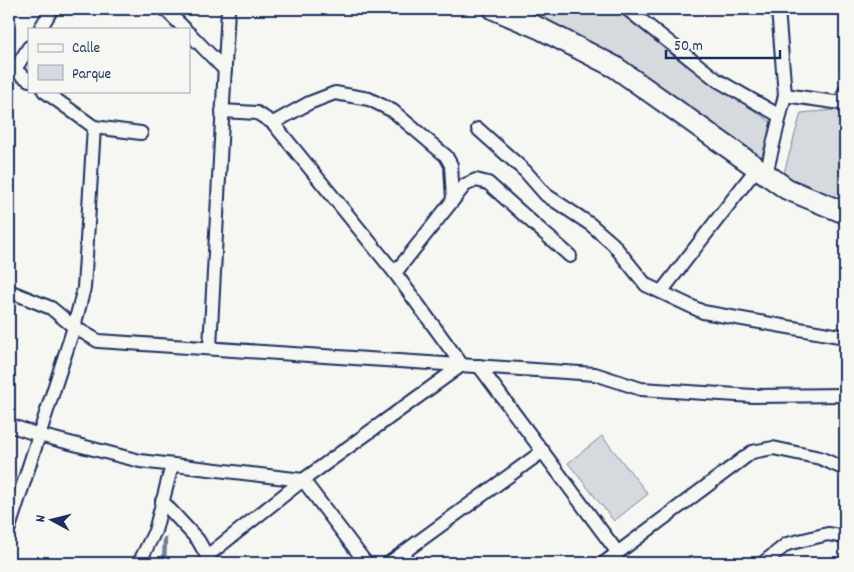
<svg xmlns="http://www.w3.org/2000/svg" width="854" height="572" font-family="Dekko,sans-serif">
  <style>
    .green { fill: #d6d9dd; stroke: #78849e }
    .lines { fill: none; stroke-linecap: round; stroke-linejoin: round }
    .stream { stroke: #717e99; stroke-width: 4.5 }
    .service-casing { stroke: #1b2f5e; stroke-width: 10 }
    .minor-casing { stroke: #1b2f5e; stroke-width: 16 }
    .primary-casing { stroke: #1b2f5e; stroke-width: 24 }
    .service { stroke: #f6f6f2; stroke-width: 6 }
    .minor { stroke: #f6f6f2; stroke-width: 12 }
    .primary { stroke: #f6f6f2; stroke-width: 20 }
  </style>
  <rect width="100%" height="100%" fill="#f6f6f2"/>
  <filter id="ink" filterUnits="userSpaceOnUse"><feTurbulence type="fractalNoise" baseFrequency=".02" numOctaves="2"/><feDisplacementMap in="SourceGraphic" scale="10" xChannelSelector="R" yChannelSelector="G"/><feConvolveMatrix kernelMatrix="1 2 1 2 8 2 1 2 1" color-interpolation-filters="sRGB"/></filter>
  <g filter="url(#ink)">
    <g class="green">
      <path d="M513,9h102l61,49 95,64 -10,37z"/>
      <path d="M845,109v95l-48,-20 -14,-8 18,-63z"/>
      <path d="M602,436l46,58 -34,27 -46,-58z"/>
    </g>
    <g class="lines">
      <path class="stream" d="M164,563l1,-24"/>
      <g class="service-casing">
        <path id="service" d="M841,103l2,7 2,2"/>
      </g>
      <g class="minor-casing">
        <g id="minor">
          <path d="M165,9l20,20"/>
          <path d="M627,9l90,71 63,36"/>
          <path d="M40,29l12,-20"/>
          <path d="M189,33l36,37"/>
          <path d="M14,70l15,10"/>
          <path d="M9,79l20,-32"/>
          <path d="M785,95l56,8 4,-12"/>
          <path d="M222,111l35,2 16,10 122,150 67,92 -159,115 63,83"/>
          <path d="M273,123l36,-20 26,-10 34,6 24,12 53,45 5,9 2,35"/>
          <path d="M94,127l47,6"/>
          <path d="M478,129l47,42 21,24 44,29 23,20 33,41 57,27 142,25"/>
          <path d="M766,174l19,-79 -7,-86"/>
          <path d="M395,273l70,-88 11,-5 12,3 82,73"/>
          <path d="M9,291l42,17 23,19 24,14 497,33 46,15 112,7 92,-1"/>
          <path d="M661,292l96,-124"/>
          <path d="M210,347l18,-338"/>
          <path d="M479,366l139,187"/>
          <path d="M9,425l30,10 101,26 163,19 -96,76"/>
          <path d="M162,501l36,39 13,23"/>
          <path d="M9,528l65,-201 10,-39 10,-161 -50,-36"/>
          <path d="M139,563l16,-32 17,-66"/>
          <path d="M389,563l154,-112"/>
          <path d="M604,563l148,-111 21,-4 47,10 25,11"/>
          <path d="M763,563l24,-19 41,-10 17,3"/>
        </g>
      </g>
      <g class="primary-casing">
        <path id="primary" d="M494,9l47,20 74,38 172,122 58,24"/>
      </g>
      <use href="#service" class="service"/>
      <use href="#minor" class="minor"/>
      <use href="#primary" class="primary"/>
    </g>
  </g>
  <rect width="854" height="572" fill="none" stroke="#f6f6f2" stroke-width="30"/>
  <rect x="15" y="15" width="824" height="542" fill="none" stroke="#1b2f5e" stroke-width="2" filter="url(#ink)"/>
  <rect x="28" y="28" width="162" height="65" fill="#f6f6f2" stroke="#9ea6b7"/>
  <rect x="38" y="44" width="25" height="8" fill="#f6f6f2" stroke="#9ea6b7"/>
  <text x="72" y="52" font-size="15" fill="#1b2f5e">Calle</text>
  <rect x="38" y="65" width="25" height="15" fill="#d6d9dd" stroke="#9ea6b7"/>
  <text x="72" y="78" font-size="15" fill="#1b2f5e">Parque</text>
  <g transform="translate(52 520) rotate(277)" stroke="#f6f6f2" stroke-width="4" paint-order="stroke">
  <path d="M0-4L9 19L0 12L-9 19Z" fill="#1b2f5e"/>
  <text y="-8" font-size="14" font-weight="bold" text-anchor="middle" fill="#1b2f5e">N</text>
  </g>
  <path d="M666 50v8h114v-8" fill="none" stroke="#1b2f5e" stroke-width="2.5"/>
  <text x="674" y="50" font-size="15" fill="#1b2f5e" stroke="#f6f6f2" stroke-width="4" paint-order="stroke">50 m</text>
</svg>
